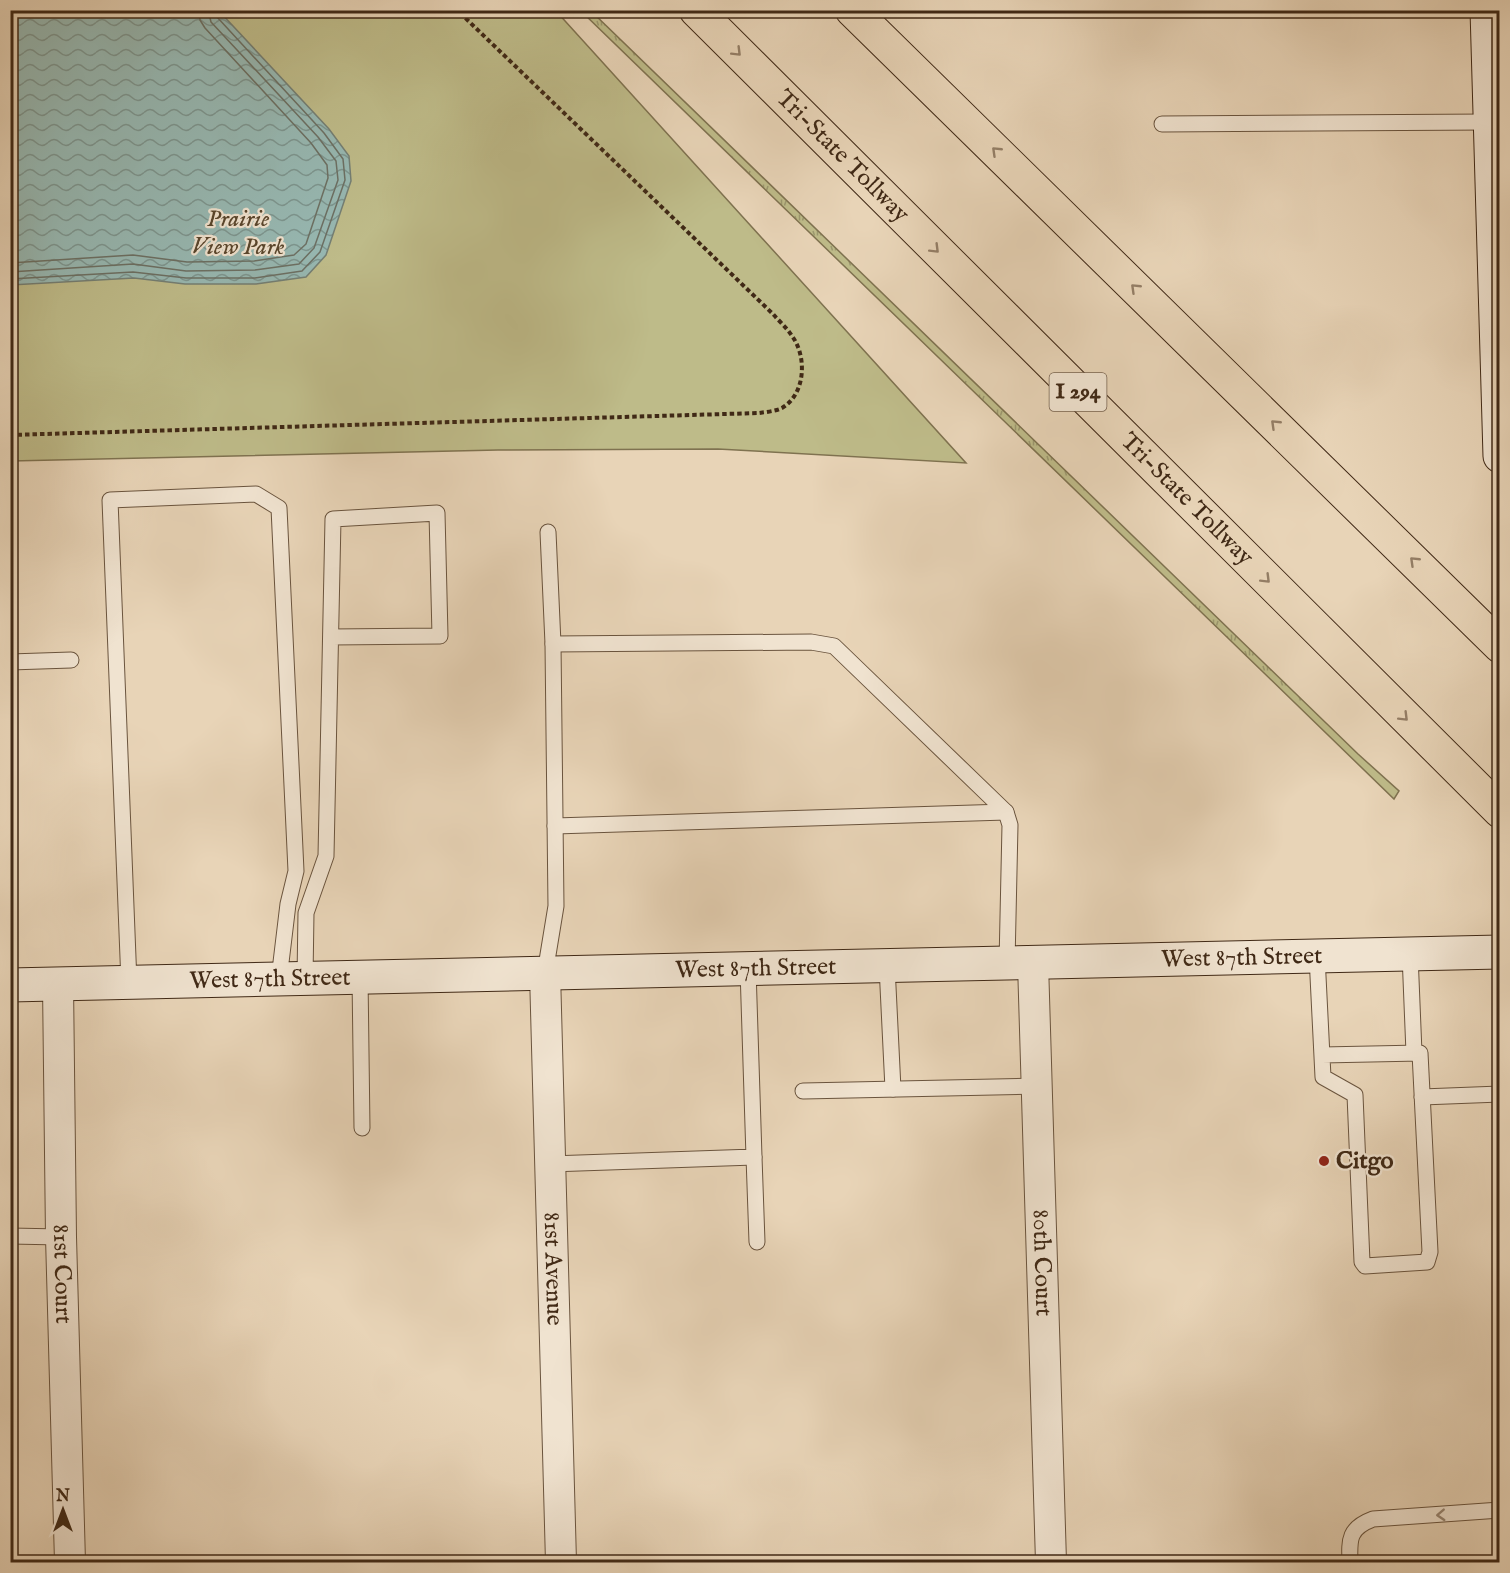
<svg xmlns="http://www.w3.org/2000/svg" width="1510" height="1573" font-family="'IM FELL English',serif">
  <style>
    .grass { fill: url(#grass-tufts); stroke: #7f7250; stroke-width: 1.5 }
    .park { fill: #bebb89; stroke: #7f7250; stroke-width: 1.5 }
    .water { fill: url(#water-waves); stroke: #747f74; stroke-width: 1.5 }
    .lines { fill: none; stroke-linecap: round; stroke-linejoin: round }
    .shore { stroke: #6c7064; stroke-width: 1.5 }
    .lane-casing { stroke: #6a543e; stroke-width: 17 }
    .street-casing { stroke: #6a543e; stroke-width: 32 }
    .secondary-casing { stroke: #402916; stroke-width: 35 }
    .highway-casing { stroke: #402916; stroke-width: 35 }
    .path { stroke: #402916; stroke-width: 4; stroke-dasharray: 4.5 3; stroke-linecap: butt }
    .lane { stroke: #f0e3d0; stroke-width: 15 }
    .street { stroke: #f0e3d0; stroke-width: 30 }
    .secondary { stroke: #f0e3d0; stroke-width: 33 }
    .highway { stroke: #e8d4b7; stroke-width: 33 }
    .oneway { stroke: #947e66 }
    .oneway2 { stroke: #988673 }
    .poi-dot { fill: #8f2418; stroke: #f0e3d0; stroke-width: 2 }
    .labels { text-anchor: middle; dominant-baseline: central; stroke-width: 4.5; stroke-linejoin: round; paint-order: stroke }
    .shield { fill: #f0e3d0; stroke: #75614e; stroke-width: 1.5 }
    .shield-label { font-size: 22px; font-weight: bold; fill: #402916 }
    .street-label { font-size: 24px; fill: #402916; stroke: #f0e3d0 }
    .park-label { font-size: 24px; font-style: italic; fill: #59462d; stroke: #f0e3d0 }
    .poi-label { font-size: 24px; font-weight: bold; fill: #402916; stroke: #f0e3d0; text-anchor: start }
  </style>
  <defs>
    <pattern id="grass-tufts" width="24" height="20" patternUnits="userSpaceOnUse" patternTransform="scale(1.5)"><rect width="24" height="20" fill="#bebb89"/><path d="M3 7l-1-3M5 7V3M7 7l1-3M15 17l-1-3M17 17v-4M19 17l1-3" fill="none" stroke="#9c986f"/></pattern>
    <pattern id="water-waves" width="16" height="10" patternUnits="userSpaceOnUse" patternTransform="scale(1.5)"><rect width="16" height="10" fill="#97b8b2"/><path d="M0 5q4-4 8 0t8 0" fill="none" stroke="#7d9690"/></pattern>
  </defs>
  <rect width="100%" height="100%" fill="#e8d4b7"/>
  <filter id="stains"><feTurbulence type="fractalNoise" baseFrequency=".00333" numOctaves="4"/><feColorMatrix values="0 0 0 0 .2 0 0 0 0 .09 0 0 0 0 .02 0 0 0 .5 -.17"/></filter>
  <radialGradient id="worn" r=".72"><stop offset=".6" stop-color="#630" stop-opacity="0"/><stop offset="1" stop-color="#630" stop-opacity=".3"/></radialGradient>
  <path class="grass" d="M581,11h10l767,743 41,37 -5,8z"/>
  <path class="park" d="M10,11h546l410,452 -248,-14 -220,1 -487,11z"/>
  <path class="water" d="M11,10l208,1 110,118 20,27 2,25 -25,74 -20,22 -50,7h-71l-51,-6 -123,7z"/>
  <g class="lines">
    <g class="shore">
      <path d="M10,263l123,-8 54,7 67,-1 40,-6 12,-11 22,-66 -1,-13 -16,-22 -106,-115 -5,-8 -1,-10"/>
      <path d="M10,272l123,-8 53,7 69,-1 44,-6 15,-16 24,-68 -2,-19 -18,-24 -107,-115 -3,-12"/>
      <path d="M10,279l123,-7 53,6h69l47,-7 18,-19 25,-72 -2,-21 -19,-26 -107,-116 -2,-7"/>
    </g>
    <g class="lane-casing">
      <g id="lane">
        <path d="M1162,124l327,-2"/>
        <path d="M553,644l258,-2 23,4 172,166 4,13 -3,138"/>
        <path d="M10,662l61,-2"/>
        <path d="M555,826l451,-14"/>
        <path d="M1410,954l4,99"/>
        <path d="M1317,956l6,121 32,18 7,167 3,4 62,-4 3,-10 -10,-199 -98,2"/>
        <path d="M887,966l6,123"/>
        <path d="M545,973l11,-67 -3,-262 -5,-112"/>
        <path d="M360,977l2,151"/>
        <path d="M305,978l1,-65 20,-57 7,-337 104,-6 3,123 -109,1"/>
        <path d="M129,983l-19,-483 146,-6 23,14 17,363 -8,33 -9,75"/>
        <path d="M803,1091l234,-5"/>
        <path d="M1422,1097l78,-3"/>
        <path d="M754,1157l3,85"/>
        <path d="M550,1164l204,-7 -6,-188"/>
        <path d="M10,1236l51,1"/>
        <path d="M1350,1562c-1,-23 -1,-34 23,-43l127,-9"/>
      </g>
    </g>
    <g class="street-casing">
      <g id="street">
        <path id="s1" d="M1033,963l18,599"/>
        <path id="s2" d="M545,973l16,589"/>
        <path id="s3" d="M58,984l3,253 9,325"/>
      </g>
    </g>
    <g class="secondary-casing">
      <g id="secondary">
        <path d="M1487,10l13,446"/>
        <path id="s4" d="M10,985l1490,-33"/>
      </g>
    </g>
    <g class="highway-casing">
      <g id="highway">
        <path id="s5" d="M696,10l804,801"/>
        <path d="M852,10l648,636"/>
      </g>
    </g>
    <path class="path" d="M10,435l749,-22c7,-1 17,-2 23,-5 24,-14 25,-52 10,-72 -5,-8 -13,-15 -19,-22l-316,-304"/>
    <use href="#lane" class="lane"/>
    <use href="#street" class="street"/>
    <use href="#secondary" class="secondary"/>
    <use href="#highway" class="highway"/>
  </g>
  <defs><path id="oneway-chevron" d="M-2-3.5L2.5 0L-2 3.5" fill="none" stroke-width="1.6" stroke-linecap="round" stroke-linejoin="round" transform="scale(1.5)"/></defs>
  <g class="oneway">
    <use href="#oneway-chevron" transform="translate(737 52) rotate(45)"/>
    <use href="#oneway-chevron" transform="translate(996 151) rotate(-136)"/>
    <use href="#oneway-chevron" transform="translate(935 249) rotate(45)"/>
    <use href="#oneway-chevron" transform="translate(1135 288) rotate(-136)"/>
    <use href="#oneway-chevron" transform="translate(1275 424) rotate(-136)"/>
    <use href="#oneway-chevron" transform="translate(1414 561) rotate(-136)"/>
    <use href="#oneway-chevron" transform="translate(1266 579) rotate(45)"/>
    <use href="#oneway-chevron" transform="translate(1404 717) rotate(45)"/>
  </g>
  <use class="oneway2" href="#oneway-chevron" transform="translate(1441 1515) rotate(177)"/>
  <circle class="poi-dot" cx="1324" cy="1161" r="6"/>
  <g class="labels">
    <rect class="shield" x="1049.5" y="373" width="57" height="38" rx="4.5"/>
    <g class="shield-label">
      <text x="1078" y="392">I 294</text>
    </g>
    <g class="street-label">
      <text stroke="none"><textPath href="#s5" startOffset="207">Tri-State Tollway</textPath></text>
      <text stroke="none"><textPath href="#s5" startOffset="693">Tri-State Tollway</textPath></text>
      <text stroke="none"><textPath href="#s4" startOffset="1232">West 87th Street</textPath></text>
      <text stroke="none"><textPath href="#s4" startOffset="746">West 87th Street</textPath></text>
      <text stroke="none"><textPath href="#s4" startOffset="260">West 87th Street</textPath></text>
      <text stroke="none"><textPath href="#s1" startOffset="300">80th Court</textPath></text>
      <text stroke="none"><textPath href="#s2" startOffset="296">81st Avenue</textPath></text>
      <text stroke="none"><textPath href="#s3" startOffset="290">81st Court</textPath></text>
    </g>
    <g class="park-label">
      <text x="238" y="219">Prairie<tspan x="238" dy="28">View Park</tspan></text>
    </g>
    <g class="poi-label">
      <text x="1336" y="1161">Citgo</text>
    </g>
  </g>
  <rect width="1510" height="1573" fill="none" stroke="#e8d4b7" stroke-width="36"/>
  <rect x="12" y="12" width="1486" height="1549" fill="none" stroke="#402916" stroke-width="3"/>
  <rect x="18" y="18" width="1474" height="1537" fill="none" stroke="#402916" stroke-width="1.5"/>
  <g transform="translate(63 1510)" stroke="#f0e3d0" stroke-width="4.5" paint-order="stroke">
  <path d="M0-4.5L10 22L0 15L-10 22Z" fill="#402916"/>
  <text y="-9" font-size="16" font-weight="bold" text-anchor="middle" fill="#402916">N</text>
  </g>
  <rect width="100%" height="100%" filter="url(#stains)"/>
  <rect width="100%" height="100%" fill="url(#worn)"/>
</svg>
